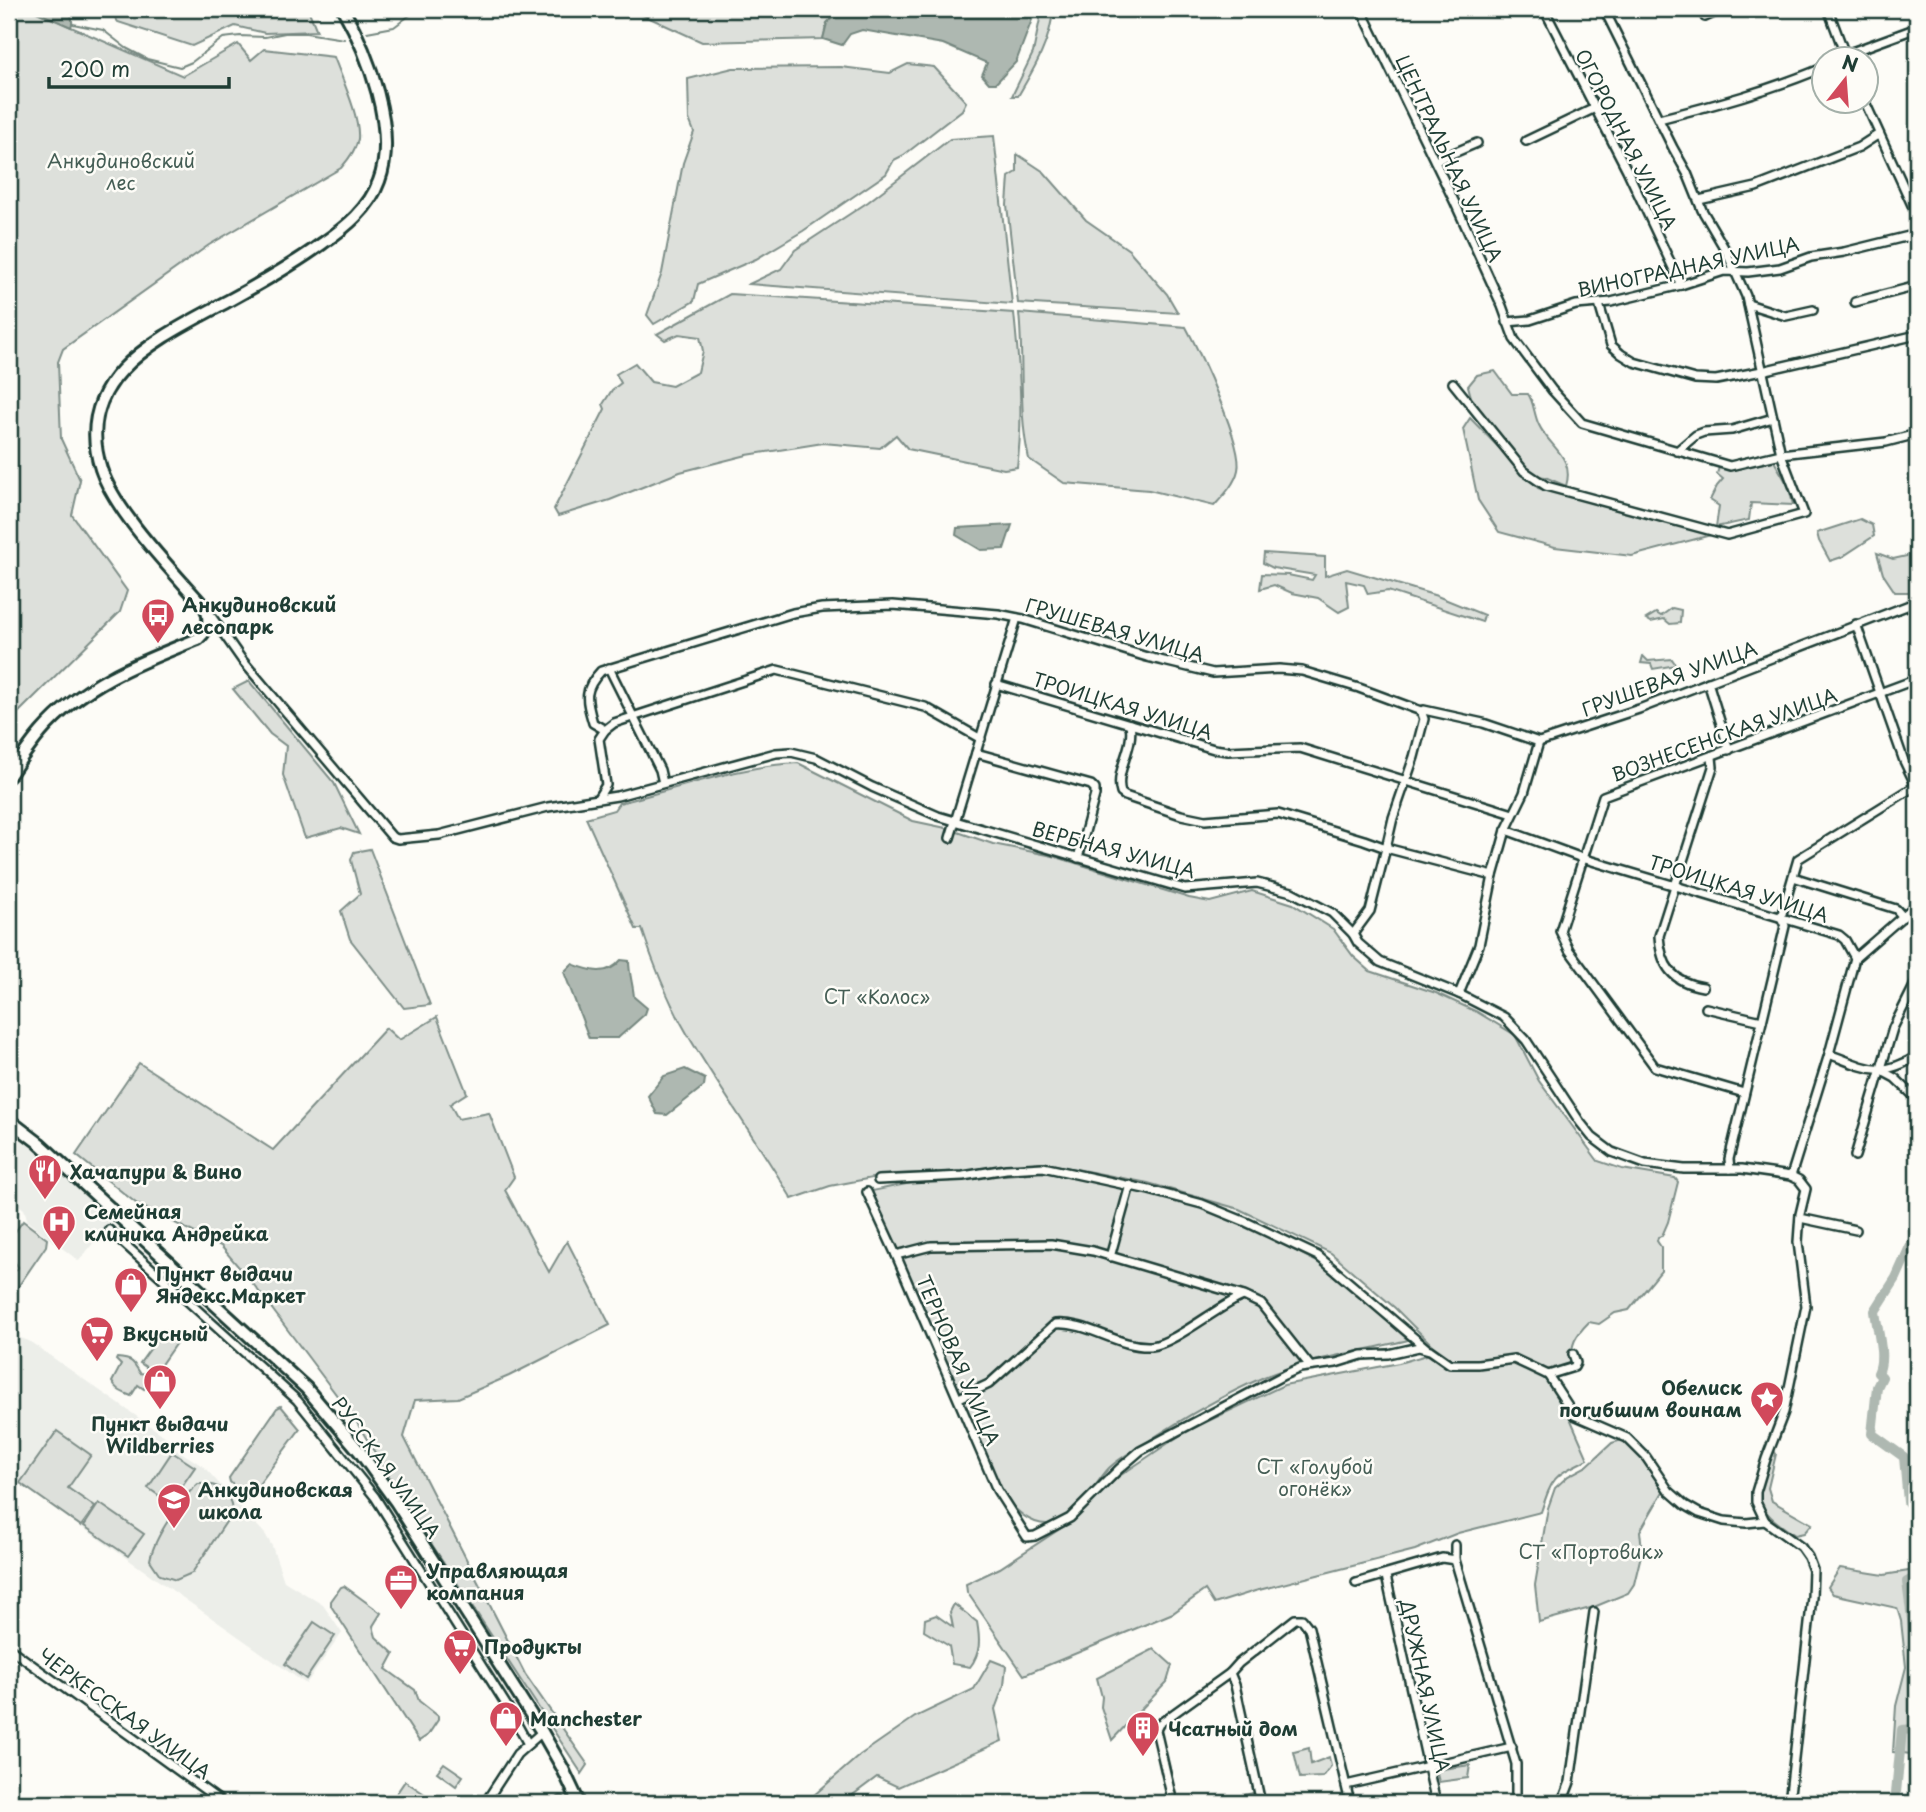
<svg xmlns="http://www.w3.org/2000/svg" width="1926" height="1812" font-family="'Playpen Sans',sans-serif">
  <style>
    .built { fill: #eceee9 }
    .green { fill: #dde0db; stroke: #7e8e88; stroke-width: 2 }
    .water { fill: #aeb8b1; stroke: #75877f; stroke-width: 2 }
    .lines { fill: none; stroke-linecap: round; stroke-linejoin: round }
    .stream { stroke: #75877f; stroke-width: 2 }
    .river { stroke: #aeb8b1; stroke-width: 10 }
    .street-casing { stroke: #1f3d34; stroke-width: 12 }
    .secondary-casing { stroke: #1f3d34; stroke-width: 16 }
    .street { stroke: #fdfcf7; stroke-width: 7 }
    .secondary { stroke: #fdfcf7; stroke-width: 10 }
    .labels { text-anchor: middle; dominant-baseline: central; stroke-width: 5; stroke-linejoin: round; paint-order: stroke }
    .street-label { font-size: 19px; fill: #1f3d34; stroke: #fdfcf7 }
    .park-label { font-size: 19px; fill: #455e55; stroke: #fdfcf7 }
    .poi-label { font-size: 19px; font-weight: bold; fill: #1f3d34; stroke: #fdfcf7; text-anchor: start }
  </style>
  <rect width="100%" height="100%" fill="#fdfcf7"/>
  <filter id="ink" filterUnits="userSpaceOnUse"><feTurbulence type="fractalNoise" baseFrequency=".0143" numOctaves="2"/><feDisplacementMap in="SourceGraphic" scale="14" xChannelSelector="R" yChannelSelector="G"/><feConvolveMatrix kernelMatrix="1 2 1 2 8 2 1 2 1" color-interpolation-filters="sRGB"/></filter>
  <g filter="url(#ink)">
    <g class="built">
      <path d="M9,1127l104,91 -34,43 -51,-39 -4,-13 -15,-11z"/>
      <path d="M9,1334l20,7 140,98 -2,4 37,24 61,67 7,12 12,35 39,24 19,28 -36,51 -297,-208z"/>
    </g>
    <g class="green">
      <path d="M9,9h21l153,67 55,-32 13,16 13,-11 70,8c8,22 26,59 24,82 -2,11 -10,21 -17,29l-132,77 -146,104 -5,13 3,77 19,41 -8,35 55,76 -7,21 -102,101 -9,13z"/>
      <path d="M109,9h199l9,22 -52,2 -30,-7 -43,20 -74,-24z"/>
      <path d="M630,9h211l-14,14 -4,16 -121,3z"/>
      <path d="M1042,9h11c-2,32 -19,60 -35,87h-6l21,-43z"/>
      <path d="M908,64l26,3 32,35 -4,8 -58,45 -10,5 -8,14 -83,57 -47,28 -58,25 -4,17 -40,23 -7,-9 15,-42 21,-110 11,-31 -5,-13 -1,-40 45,-11 108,-1 49,6z"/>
      <path d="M994,136l18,168 -263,-20 32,-15 14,-19 73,-48 82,-63z"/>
      <path d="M1017,154l27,18 42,48 43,30 38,44 11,19 -160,-10 -11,-98 2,-28 8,-5z"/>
      <path d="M730,294l284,19c5,50 10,104 3,154l-13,2 -96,-20 -12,-14 -16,13 -57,-5 -76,12 -67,17 -70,28 -52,16 -4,-7 51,-100 -2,-5 9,-14 9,-7 -5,-9 19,-11 16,19 21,4 26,-14 5,-21 -3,-14 -21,-3 -14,6 -8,-6z"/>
      <path d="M1019,313l167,14c13,24 58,119 52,143 -3,14 -15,26 -24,36l-65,-16 -85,-7 -35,-24c-11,-46 -5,-98 -10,-146z"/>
      <path d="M1495,371l17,23h16c6,8 6,21 11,31 10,22 36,32 27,61l-21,-9 -14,-2 -58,-71 -5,-18 9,-11z"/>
      <path d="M1470,418l68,70 173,47 -79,21 -77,-9 -56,-15 -21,-32 -15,-71z"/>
      <path d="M1774,461l15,26 4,18 -42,-2 -2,17 -33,7 3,-21 -9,-6 7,-14 6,-7 -6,-5 2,-7 13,3z"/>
      <path d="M1860,519l12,6 2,11 -32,21 -12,4 -11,-20 -2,-8z"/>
      <path d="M1264,553l61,4v19l22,-7 90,27 47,19 -2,7 -94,-31 -20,3 -4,-9 -18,-4 3,26 -10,5 -21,-14 -26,-5 -18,-8 -14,4 2,-15 26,1 24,5 3,-5 -42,-7 -10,-5z"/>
      <path d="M1877,553l16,6 23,-5 1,38h-22l-12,-18z"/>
      <path d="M1672,608l9,2 -1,13 -10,1 -6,-5 -13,3 -5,-3 10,-6 5,3z"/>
      <path d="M1643,656l5,5 24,-2 4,6 -23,4 -2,-5 -10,-1z"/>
      <path d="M249,681l85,102 25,51 -18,-6 -36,10 -22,-63 3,-29 -16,-12 -37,-45z"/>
      <path d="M798,763l115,58 33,7 47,16 60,12 136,42 21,4 42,-11 41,13 40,25 20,27 17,15 66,22 41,19 38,23 24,46 59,80 24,8 53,9 3,4 -10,40 -6,14 -4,1 -1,4 4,6v24l-32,39 -14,3 -16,11 -10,-2c-15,15 -17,21 -19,42l-23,7 -31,-15 -42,6 -29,-4 -50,-50 -64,-55 -92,-44 -91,-26 -108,-21 -78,10 -69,2 -63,12 -38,13c-33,-55 -70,-107 -103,-162 -20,-34 -35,-71 -47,-108h-6l-50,-111 28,-8 5,-7c59,-14 117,-37 179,-40z"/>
      <path d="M370,849l60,156 -26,3 -54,-69 -9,-28 19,-17 -9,-34 3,-8z"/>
      <path d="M437,1017l30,76 -17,11 8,15 31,-6 25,64 -9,13 44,82 18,-31 43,84 -101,51 -51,22 -43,2 -11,37 121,237 63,91 -6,9 -174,-266 -52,-87 -102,-136 -33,-39 -84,-42 -61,-49 63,-92 134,87 113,-122 13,12z"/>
      <path d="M1042,1172l42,6 44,9 96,27 107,55 77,71c-44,11 -102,19 -144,37 -41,18 -82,42 -120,67 -11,7 -26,15 -35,24 -18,19 -30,54 -61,56 -22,1 -37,-20 -51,-34l-130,-298 44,-9z"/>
      <path d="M23,1221l24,18 -1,7 -37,54v-27l8,-3 1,-3 -4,-6v-10l-5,-11z"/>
      <path d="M164,1330l14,10 -23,33 -15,-10z"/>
      <path d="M1430,1354l16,13 31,-1 40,-5 29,16 21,34 21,48c-34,17 -35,16 -47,53l-83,21 -43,17 -160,41 -41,13 -9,-14 -32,23 -149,62 -57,-83 -1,-8 34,-16 72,-47 46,-44 67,-45 99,-47 115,-22z"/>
      <path d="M117,1358c15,1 16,3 23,15l13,2 -9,14 -6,-4 -7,11c-9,-4 -14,-5 -19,-14l9,-17 -5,-5z"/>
      <path d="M281,1406l19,23 -52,70 -18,-17 -1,-4 48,-70z"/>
      <path d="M57,1431l34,24 -23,33 27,19 -14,19 -61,-43z"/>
      <path d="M1622,1440c20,9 33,30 42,50l-24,41 2,20 -8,33 -6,9 -34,14 -55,15 -4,-37 13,-77 7,-20 13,-12 19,-10 25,-23z"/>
      <path d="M1773,1449l3,5 -8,34 4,13 40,23 -8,9 -9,2c-47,-31 -39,-37 -22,-86z"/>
      <path d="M172,1452l23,15 -25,36 -22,-15z"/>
      <path d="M198,1484c21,-1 33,7 34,29l-40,60 -16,7 -16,-5 -10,-15c4,-22 31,-62 48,-76z"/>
      <path d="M99,1503l45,31 -16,22 -44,-30z"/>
      <path d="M1840,1568l44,7 31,-5 2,166 -6,18 -18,-2 3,-46 10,-39 -5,-46 -4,-13 -64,-14 -5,-7z"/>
      <path d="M344,1586l37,27 -8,13 3,11 18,17 -8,15 29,21 4,11 19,15v4l-10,15 -9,6 -88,-135v-5l10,-14z"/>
      <path d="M954,1604l23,18c3,17 4,31 -7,45l-18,-3 -3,-18 -25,-15 1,-12 11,-4 17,12 -3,-15z"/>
      <path d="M314,1622l21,14 -29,43 -21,-15z"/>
      <path d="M1154,1649l18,16 -5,17 -55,58 -11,-33 1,-10 -5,-19z"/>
      <path d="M991,1660l15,6 -2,19 -9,24 7,32 -104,46 -21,-10 -35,26h-37l55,-48 55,-38 59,-28z"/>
      <path d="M1309,1748l2,16 18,-7 2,9 -8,11 -23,1 -6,-26z"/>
      <path d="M444,1763l19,13 -7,10 -19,-14z"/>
      <path d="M1470,1765l-2,13 -29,4 -3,-12z"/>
      <path d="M405,1781l33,22h-48z"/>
      <path d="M1253,1793l2,10h-38v-1z"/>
    </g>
    <g class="water">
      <path d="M35,9h33c3,6 6,11 3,18l-34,-15z"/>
      <path d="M841,9h195l-20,53 -20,21h-7l-7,-8 5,-12 -44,-19 -81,-14 -12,4 -8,11 -19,-6 4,-16z"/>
      <path d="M1012,525l-8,24 -23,1 -25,-15 1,-7z"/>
      <path d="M621,960l8,1c0,13 4,23 5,36l13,11 -2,6 -27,24h-29l-25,-66 8,-8c19,7 35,13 49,-4z"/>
      <path d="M685,1069l20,10 -1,7 -37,29 -10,-1 -9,-18 16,-20z"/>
    </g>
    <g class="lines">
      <g class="stream">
        <path d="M73,24l30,6 23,18 21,11 33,8 12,-5 31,-24 17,-2 25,1 20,-4h21l38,6"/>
        <path d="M367,32l27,-5 24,-18"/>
      </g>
      <g class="river">
        <path d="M1917,1231l-21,47 -21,33c2,19 11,46 3,62l4,4 -5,10 -5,47 32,23 4,45 9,9"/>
        <path d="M1917,1577l-10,5 10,75"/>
        <path d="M1895,1803l7,-73 12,-1 3,-17"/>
      </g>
      <g class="street-casing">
        <g id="street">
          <path d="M1361,9l94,194 47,103 12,33 38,51 30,33 148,43 51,-12 105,-12 31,-8"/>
          <path d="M1544,9l83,161 54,115"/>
          <path d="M1828,9l19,51"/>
          <path d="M1705,17l18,-8"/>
          <path d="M1842,60l7,-7 68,-25"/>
          <path d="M1865,102l52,114"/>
          <path d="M1659,119c56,-14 112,-29 166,-52"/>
          <path d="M1526,141l69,-33"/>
          <path d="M1435,161l42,-18"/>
          <path d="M1699,200l57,-13 103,-40 20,-13"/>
          <path d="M1855,302l62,-16"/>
          <path d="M1599,304l12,41 10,9 13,8 61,17 21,1 46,-9 155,-36"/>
          <path d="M1748,304l38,12 27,-6"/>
          <path d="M1507,322l23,-2 46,-15 35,-3 70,-17 43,-14 24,1 32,-4 31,-11 33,-5 73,-18"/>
          <path d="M1453,383l71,88 22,15 181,49 77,-21 -23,-60 -35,-158 -20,-45 -24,-41 -15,-37 -14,-25 -69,-139"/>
          <path d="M1677,451l19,-16 8,-3 28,-2 41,-12"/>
          <path d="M209,613l33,47 150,177 6,2 41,-4 109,-28 69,-11 159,-43 15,-1 25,6 56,29 66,29 247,73 72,-6 35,9 40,21 21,21 5,9 22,19 79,32 45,23 22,23 54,82 12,15 20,15 33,12 39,5h58l49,7 8,4 7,9 -6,25 -2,28 8,64 -22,106 -18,47 -10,33v10l9,19 36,26 7,10 5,13 -1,27 -23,206"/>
          <path d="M1856,624l48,137 13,27"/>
          <path d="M609,668l51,102 3,13"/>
          <path d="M1708,682l21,68"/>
          <path d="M996,684l218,65 14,2 72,-3 213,66"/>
          <path d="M1130,724c5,24 -16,47 -9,69l4,3 56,19 24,5 73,-6 86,26 22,8 7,-30 21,-61 10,-38 -3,-8"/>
          <path d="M605,730l-12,-7c-7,-24 -10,-33 8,-52l192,-58 29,-5 71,-3 105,9 25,5 124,38 66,16 66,-4 23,2 57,17 62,23 3,-1 59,13 56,19 100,-33 278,-107"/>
          <path d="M976,753l115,32 4,4v6l-17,63"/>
          <path d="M598,798l8,-13 -7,-46 6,-9 9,-7 163,-53 148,37 56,32"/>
          <path d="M1506,830l76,28 257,77 6,5 10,18 -26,96 -38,122"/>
          <path d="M950,838l67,-220"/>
          <path d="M1793,877l103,32 7,8"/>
          <path d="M1353,934l17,-23 16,-63 107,28"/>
          <path d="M1855,958l62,-54"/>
          <path d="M1703,987c-31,-5 -42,-21 -44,-51l54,-169 -1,-10"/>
          <path d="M1459,994l20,-49 14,-69 13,-46 18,-37 15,-51"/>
          <path d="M1706,1008l56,13"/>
          <path d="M1829,1054c37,14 51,25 88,2"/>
          <path d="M1880,1070l15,8 22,21"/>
          <path d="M1744,1093l-89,-26 -86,-117 -9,-19 43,-135 314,-117"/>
          <path d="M1855,1156l38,-128 24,-48"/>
          <path d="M1730,1169l-1,-10 56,-233 -4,-9 17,-58 119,-74"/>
          <path d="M878,1180l85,-4 43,-7 37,-2 106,23 53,14 44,18 72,34 108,92"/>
          <path d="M867,1192l29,63 101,235 30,47 8,-1 35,-18 49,-49 21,-18 144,-76 16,-7 36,-5 26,-8 26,-1 31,-7 11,3 20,14h28l36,-5 34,16"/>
          <path d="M1800,1218l56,12"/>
          <path d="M109,1230l188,170 78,97 132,209 21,38"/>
          <path d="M896,1255l35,-9 120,-2 42,7 151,45 17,8 49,62"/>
          <path d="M1110,1257l20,-72"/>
          <path d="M1573,1354l3,9 -2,4 -26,8 26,40 53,23 19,19 23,34 16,14 14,8 25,8 22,2 19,-2"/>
          <path d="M959,1398l30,-14 66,-60c33,-3 63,24 96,22 23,-2 67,-40 92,-50"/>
          <path d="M1455,1545v15l61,204v39"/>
          <path d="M1386,1576l50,227"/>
          <path d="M1356,1583l86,-25 13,2"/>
          <path d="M9,1648l214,155"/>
          <path d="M1346,1785l166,-38"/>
          <path d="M561,1801l1,2"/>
          <path d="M485,1803l32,-49 25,-22"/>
          <path d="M1173,1803l-17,-73 3,-6 71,-51"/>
          <path d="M1261,1803l-26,-118 -5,-12 9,-10 56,-44h7l7,9 41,175"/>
          <path d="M1562,1803l8,-21 24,-170"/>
        </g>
      </g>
      <g class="secondary-casing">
        <g id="secondary">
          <path d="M9,776c10,-15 20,-30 32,-44 41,-48 99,-70 157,-93 10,-9 13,-18 8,-30 -32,-37 -90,-95 -105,-140 -30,-93 61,-132 127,-168 33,-18 65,-36 95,-58 23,-16 46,-34 56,-62 19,-50 -11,-128 -36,-172"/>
          <path d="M9,1120l30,23 267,245 54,64 36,50 146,230 20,35 17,36"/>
        </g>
      </g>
      <use href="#street" class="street"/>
      <use href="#secondary" class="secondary"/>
    </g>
  </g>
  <defs>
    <g id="bus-pin" transform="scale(1.75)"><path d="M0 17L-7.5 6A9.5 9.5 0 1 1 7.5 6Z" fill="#d1495b" stroke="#fdfcf7"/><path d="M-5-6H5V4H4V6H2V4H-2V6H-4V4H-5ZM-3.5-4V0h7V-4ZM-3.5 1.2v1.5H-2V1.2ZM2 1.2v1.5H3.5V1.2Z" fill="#fff"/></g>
    <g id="restaurant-pin" transform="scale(1.75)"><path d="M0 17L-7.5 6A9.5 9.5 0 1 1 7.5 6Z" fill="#d1495b" stroke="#fdfcf7"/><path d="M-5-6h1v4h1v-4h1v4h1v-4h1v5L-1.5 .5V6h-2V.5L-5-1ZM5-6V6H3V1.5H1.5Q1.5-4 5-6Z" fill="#fff"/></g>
    <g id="hospital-pin" transform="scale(1.75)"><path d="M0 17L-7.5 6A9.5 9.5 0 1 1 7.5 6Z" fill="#d1495b" stroke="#fdfcf7"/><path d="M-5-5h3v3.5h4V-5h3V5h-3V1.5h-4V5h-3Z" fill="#fff"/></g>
    <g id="shop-pin" transform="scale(1.75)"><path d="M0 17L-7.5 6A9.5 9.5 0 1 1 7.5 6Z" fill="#d1495b" stroke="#fdfcf7"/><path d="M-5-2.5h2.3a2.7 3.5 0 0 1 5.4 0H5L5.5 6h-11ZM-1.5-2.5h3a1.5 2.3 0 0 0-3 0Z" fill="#fff"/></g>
    <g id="supermarket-pin" transform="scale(1.75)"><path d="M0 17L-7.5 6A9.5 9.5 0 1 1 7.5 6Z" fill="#d1495b" stroke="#fdfcf7"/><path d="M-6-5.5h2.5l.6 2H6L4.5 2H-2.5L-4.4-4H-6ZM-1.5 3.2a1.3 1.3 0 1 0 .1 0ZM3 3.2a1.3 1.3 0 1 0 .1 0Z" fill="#fff"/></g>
    <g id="sight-pin" transform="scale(1.75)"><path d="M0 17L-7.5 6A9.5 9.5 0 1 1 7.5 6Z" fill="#d1495b" stroke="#fdfcf7"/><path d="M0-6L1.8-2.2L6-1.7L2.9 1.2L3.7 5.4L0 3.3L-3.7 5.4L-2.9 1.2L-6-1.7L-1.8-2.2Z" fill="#fff"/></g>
    <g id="school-pin" transform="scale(1.75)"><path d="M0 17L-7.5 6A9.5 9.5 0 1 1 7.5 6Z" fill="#d1495b" stroke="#fdfcf7"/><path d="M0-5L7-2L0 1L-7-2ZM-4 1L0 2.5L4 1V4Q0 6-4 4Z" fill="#fff"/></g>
    <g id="office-pin" transform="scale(1.75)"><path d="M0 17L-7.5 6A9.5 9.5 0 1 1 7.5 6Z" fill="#d1495b" stroke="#fdfcf7"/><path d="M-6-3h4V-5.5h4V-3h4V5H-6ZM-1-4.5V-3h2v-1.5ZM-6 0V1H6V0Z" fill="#fff"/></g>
    <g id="building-pin" transform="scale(1.75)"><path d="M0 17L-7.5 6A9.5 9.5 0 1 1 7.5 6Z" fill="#d1495b" stroke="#fdfcf7"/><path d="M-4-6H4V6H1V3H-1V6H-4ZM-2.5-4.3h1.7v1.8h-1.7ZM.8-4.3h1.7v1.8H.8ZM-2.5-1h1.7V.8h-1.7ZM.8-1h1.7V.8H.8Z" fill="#fff"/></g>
  </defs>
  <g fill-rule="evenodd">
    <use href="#bus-pin" x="158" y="615"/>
    <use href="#restaurant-pin" x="45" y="1171"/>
    <use href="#hospital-pin" x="59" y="1222"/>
    <use href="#shop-pin" x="131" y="1284"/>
    <use href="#supermarket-pin" x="97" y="1333"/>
    <use href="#shop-pin" x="160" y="1381"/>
    <use href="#sight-pin" x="1767" y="1398"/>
    <use href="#school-pin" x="174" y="1500"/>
    <use href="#office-pin" x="401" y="1581"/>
    <use href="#supermarket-pin" x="460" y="1646"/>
    <use href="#shop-pin" x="506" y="1718"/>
    <use href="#building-pin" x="1143" y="1728"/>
  </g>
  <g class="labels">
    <g class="street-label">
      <text transform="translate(1627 139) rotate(63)">ОГОРОДНАЯ УЛИЦА</text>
      <text transform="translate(1450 158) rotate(65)">ЦЕНТРАЛЬНАЯ УЛИЦА</text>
      <text transform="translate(1688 266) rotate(-12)">ВИНОГРАДНАЯ УЛИЦА</text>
      <text transform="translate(1115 629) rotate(16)">ГРУШЕВАЯ УЛИЦА</text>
      <text transform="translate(1669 678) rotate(-20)">ГРУШЕВАЯ УЛИЦА</text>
      <text transform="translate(1123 705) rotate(17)">ТРОИЦКАЯ УЛИЦА</text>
      <text transform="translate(1724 734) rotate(-20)">ВОЗНЕСЕНСКАЯ УЛИЦА</text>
      <text transform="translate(1114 849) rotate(15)">ВЕРБНАЯ УЛИЦА</text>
      <text transform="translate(1739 888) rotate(17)">ТРОИЦКАЯ УЛИЦА</text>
      <text transform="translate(959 1360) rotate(67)">ТЕРНОВАЯ УЛИЦА</text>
      <text transform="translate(387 1467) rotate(54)">РУССКАЯ УЛИЦА</text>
      <text transform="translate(1426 1686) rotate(78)">ДРУЖНАЯ УЛИЦА</text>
      <text transform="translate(125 1713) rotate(36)">ЧЕРКЕССКАЯ УЛИЦА</text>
    </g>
    <g class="park-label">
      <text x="121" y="160">Анкудиновский<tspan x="121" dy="22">лес</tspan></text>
      <text x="877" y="996">СТ «Колос»</text>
      <text x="1315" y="1466">СТ «Голубой<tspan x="1315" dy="22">огонёк»</tspan></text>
      <text x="1591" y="1551">СТ «Портовик»</text>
    </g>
    <g class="poi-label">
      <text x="182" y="604">Анкудиновский<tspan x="182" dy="22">лесопарк</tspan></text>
      <text x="70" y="1171">Хачапури &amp; Вино</text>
      <text x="84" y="1211">Семейная<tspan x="84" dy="22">клиника Андрейка</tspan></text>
      <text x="156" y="1273">Пункт выдачи<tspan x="156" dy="22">Яндекс.Маркет</tspan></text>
      <text x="122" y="1333">Вкусный</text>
      <text x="1742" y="1387" text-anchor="end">Обелиск<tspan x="1742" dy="22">погибшим воинам</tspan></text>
      <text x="160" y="1423" text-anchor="middle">Пункт выдачи<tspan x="160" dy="22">Wildberries</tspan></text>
      <text x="198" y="1489">Анкудиновская<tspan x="198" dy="22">школа</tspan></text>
      <text x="426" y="1570">Управляющая<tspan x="426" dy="22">компания</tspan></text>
      <text x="484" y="1646">Продукты</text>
      <text x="530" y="1718">Manchester</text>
      <text x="1168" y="1728">Чсатный дом</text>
    </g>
  </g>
  <rect width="1926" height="1812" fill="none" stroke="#fdfcf7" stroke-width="35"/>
  <rect x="18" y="18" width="1891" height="1777" fill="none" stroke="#1f3d34" stroke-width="2.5" filter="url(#ink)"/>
  <g transform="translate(1845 80) rotate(17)"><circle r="33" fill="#fdfcf7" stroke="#a4b0a9" stroke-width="2"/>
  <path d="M0-5L12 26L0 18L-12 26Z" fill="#d1495b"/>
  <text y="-10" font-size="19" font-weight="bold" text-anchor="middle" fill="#1f3d34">N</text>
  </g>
  <path d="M49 77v10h180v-10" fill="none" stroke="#1f3d34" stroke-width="3.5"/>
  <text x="60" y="77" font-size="21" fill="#1f3d34" stroke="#fdfcf7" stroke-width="5" paint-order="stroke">200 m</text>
</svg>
